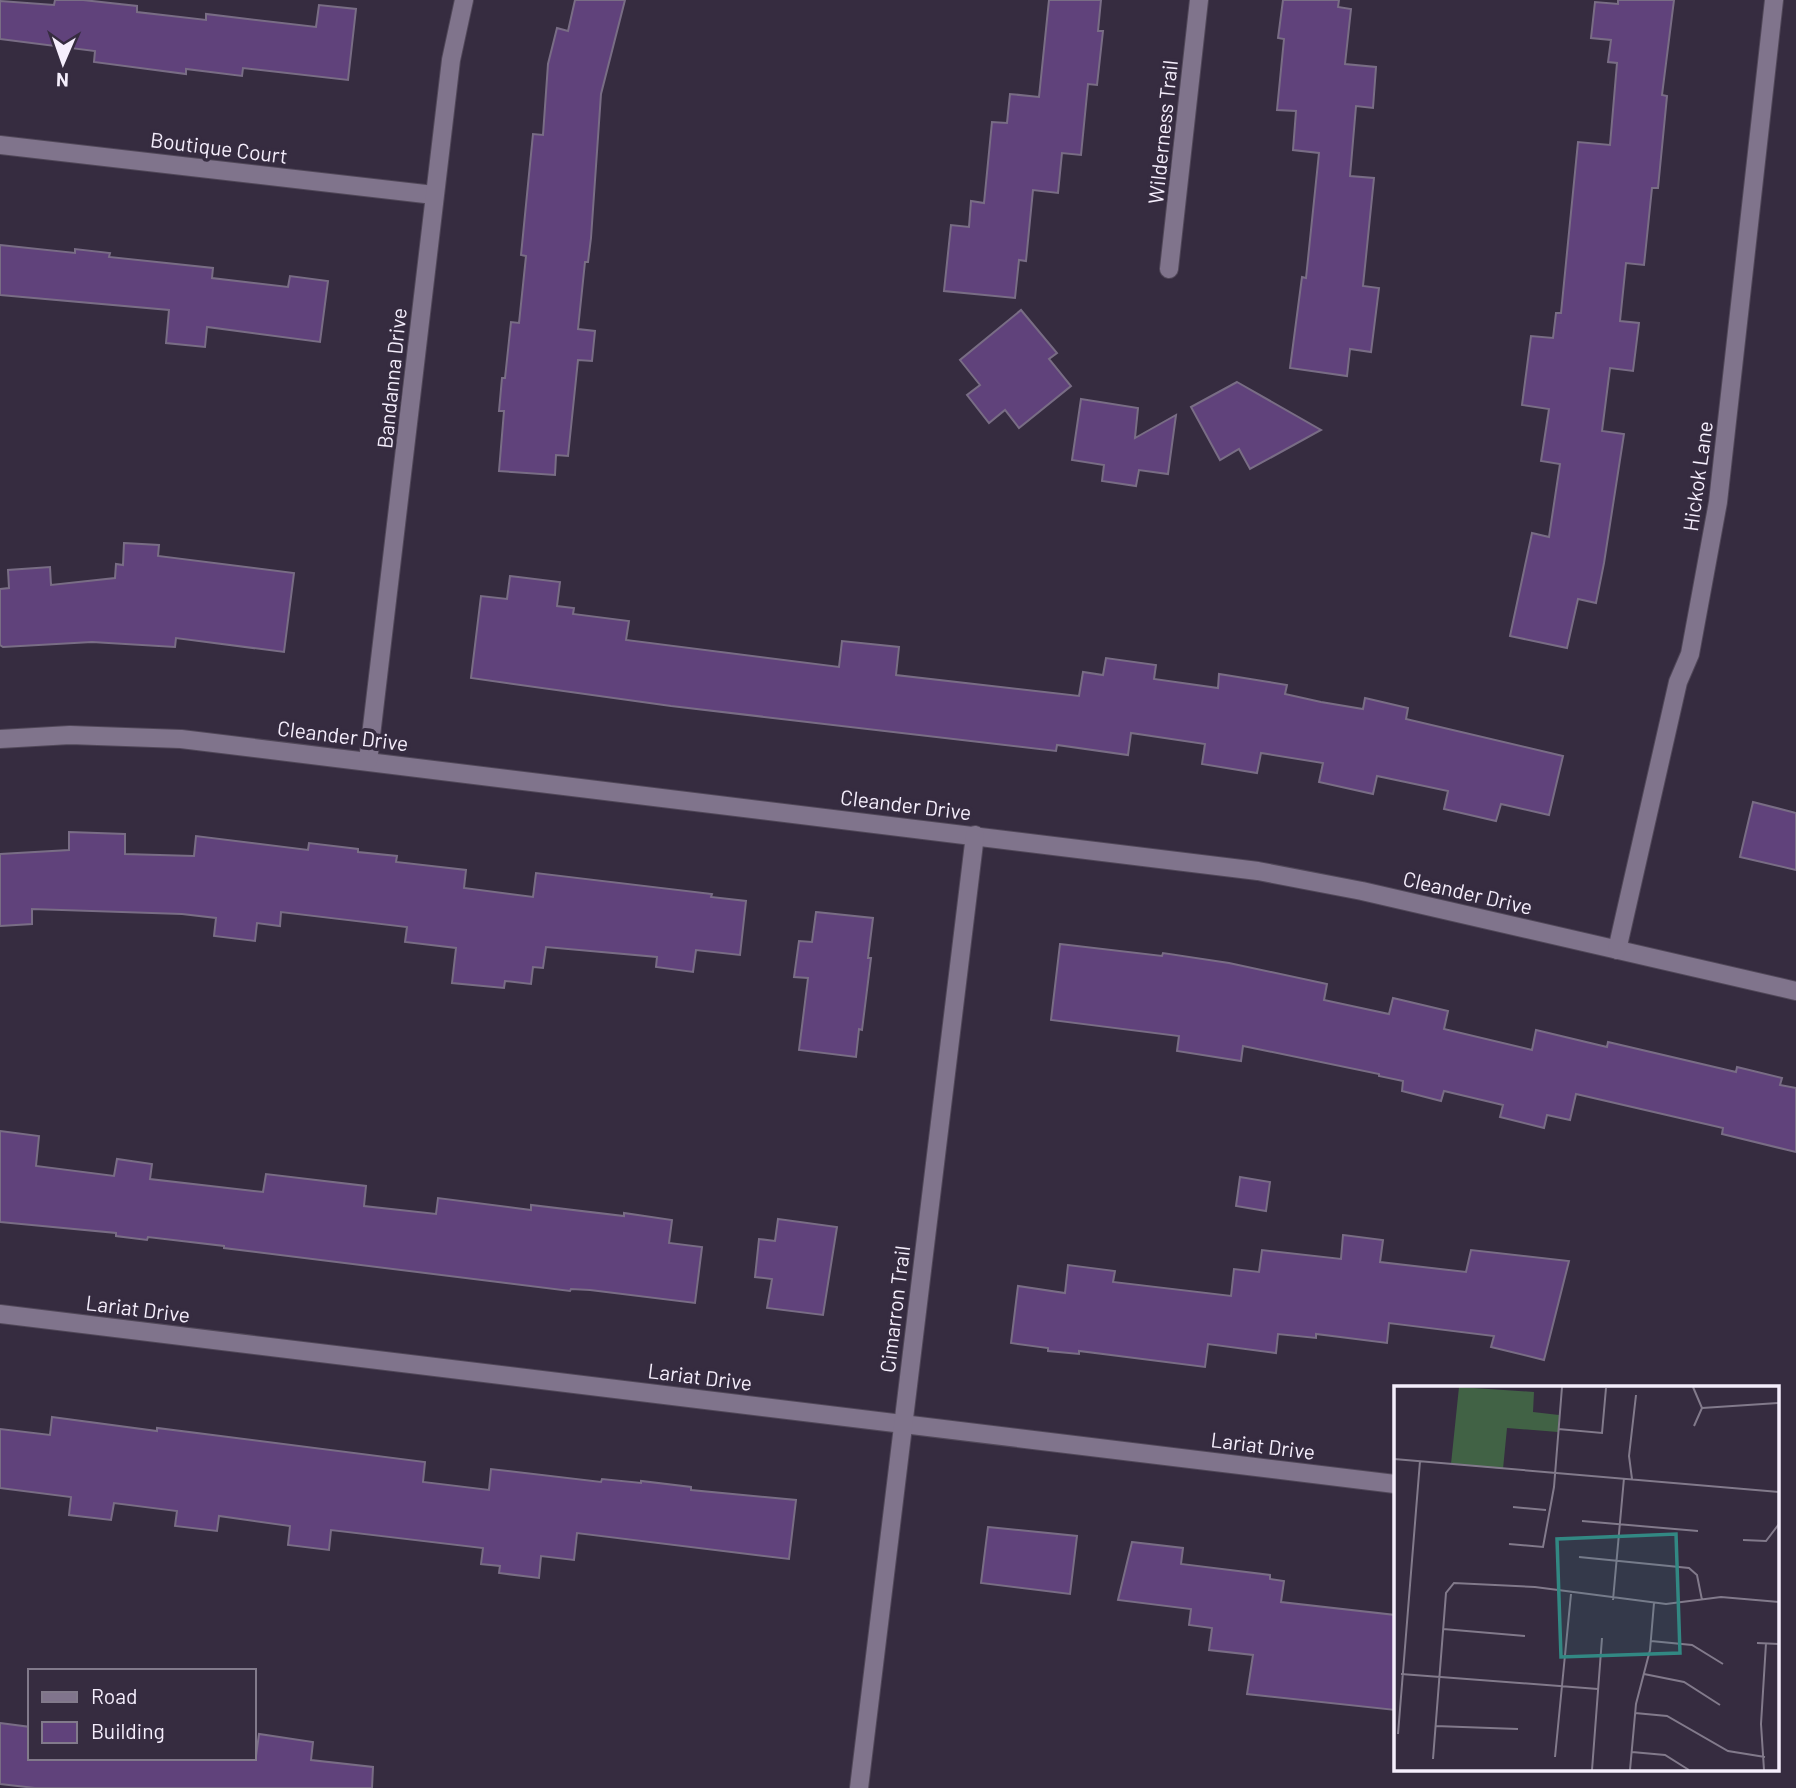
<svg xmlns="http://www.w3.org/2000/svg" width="1796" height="1788" font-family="Barlow,sans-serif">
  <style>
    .building { fill: #60427b; stroke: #796d85; stroke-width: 2 }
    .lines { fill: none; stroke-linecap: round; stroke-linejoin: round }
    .minor-casing { stroke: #514859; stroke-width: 20 }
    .minor { stroke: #80748c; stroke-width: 18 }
    .labels { text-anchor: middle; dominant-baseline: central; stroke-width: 7; stroke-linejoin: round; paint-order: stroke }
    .street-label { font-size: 21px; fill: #f5eefc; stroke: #362c40 }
    .inset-road { fill: none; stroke: #827a8b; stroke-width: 2 }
    .view { fill: #328883; fill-opacity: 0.15; stroke: #328883; stroke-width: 3.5 }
    .inset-edge { fill: none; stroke: #f5eefc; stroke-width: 3.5 }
  </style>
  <rect width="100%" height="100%" fill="#362c40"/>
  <g class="building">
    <path d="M55,0h28l54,6v6l69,8v-6l110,13 3,-22 37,4 -8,71 -105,-12 -1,8 -56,-7v5l-92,-12 1,-11 -95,-12v-38l54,4z"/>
    <path d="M575,0h50l-24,94 -10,144 -3,24h-3l-7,67 17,2 -3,30 -14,-1 -10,96 -12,-1 -1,20 -56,-4 5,-60h-5l3,-33h3l6,-56 8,1 7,-67 -5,-1 12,-121 10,1 5,-71 9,-36 11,3z"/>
    <path d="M1049,0h52l-3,31h5l-6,54 -9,-1 -7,71 -19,-2 -4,40 -25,-3 -7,71 -7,-1 -4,38 -71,-7 7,-66 18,2 2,-26 13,2 8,-81 15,1 3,-29 29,3z"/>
    <path d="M1283,0h56l-1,7 13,2 -6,55 31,3 -3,41 -17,-2 -6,70 24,2 -11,108 16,2 -8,64 -21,-3 -3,27 -57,-8 12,-91 4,1 13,-125 -26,-3 3,-39 -19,-1 7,-71 -6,-1z"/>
    <path d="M1618,0h56l-12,95 5,1 -9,92h-6l-8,77 -18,-2 -6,58 19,2 -6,48 -23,-3 -8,63 22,3 -20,129 -8,40 -18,-4 -11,49 -57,-12 22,-103 17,4 11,-73 -19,-3 8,-52 -27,-4 9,-69 22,2 3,-25h5l17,-171 32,3 7,-82 -9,-1 3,-22 -20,-2 4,-36 23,2z"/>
    <path d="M0,245l75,8v-4l35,4 -1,4 104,11 -1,10 76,9 2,-11 38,5 -8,61 -113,-15 -2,20 -39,-4 3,-33 -169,-15z"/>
    <path d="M1021,310l36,43 -8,6 22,27 -52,42 -14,-18 -16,13 -22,-28 13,-10 -20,-25z"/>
    <path d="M1237,382l84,48 -71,39 -11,-20 -19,11 -29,-53z"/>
    <path d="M1081,399l57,9 -3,30 41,-23 -8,59 -29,-4 -3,16 -34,-5 2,-16 -32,-5z"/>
    <path d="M124,543l35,2 -1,11 136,17 -10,79 -108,-14 -1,9 -83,-5 -89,5 -3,-2v-56l9,-1 -1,-18 42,-3 1,18 64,-7 1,-14 7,1z"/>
    <path d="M510,576l50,6 -3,24 17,2 -1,6 56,7 -3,19 213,27 3,-26 57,6 -3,28 183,21 4,-24 20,3 3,-17 50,7 -2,14 64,9 1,-14 68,11 -2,9 36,8 42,7 2,-11 43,10 -2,11 157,37 -14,59 -48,-11 -5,17 -52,-12 4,-18 -71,-15 -4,18 -54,-12 4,-19 -62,-10 -4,20 -55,-9 3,-20 -74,-11 -3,22 -71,-10 -1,6 -385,-45 -200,-28 10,-82 26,3z"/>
    <path d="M1753,802l43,11v57l-56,-13z"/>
    <path d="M69,832l56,2v20l69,2 2,-20 112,14 1,-7 49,6v3l39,4 -1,6 70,8 -2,18 69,9 3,-24 176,21 -1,3 35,4 -6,54 -44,-5 -3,22 -37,-5 1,-10 -111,-10 -3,21 -10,-1 -2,17 -26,-3 -1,7 -52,-5 4,-35 -51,-6 2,-15 -126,-15 -1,14 -23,-3 -2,18 -41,-5 2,-18 -34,-4 -150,-5v15l-32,2v-72l69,-4z"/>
    <path d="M816,912l57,6 -5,40h3l-9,72 -3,-1 -3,28 -57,-7 9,-72 -14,-1 5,-36 13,1z"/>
    <path d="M1060,944l102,12 1,-3 66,10 98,21 -3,16 65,14 4,-16 55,13 -4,18 88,21 4,-20 71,17 1,-5 128,30 1,-5 45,11 -2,7 16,3v64l-74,-18 1,-6 -147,-34 -6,26 -23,-5 -3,13 -44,-11 3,-12 -59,-14 -3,10 -39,-10 1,-10 -24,-5v-2l-136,-28 -2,15 -64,-10 2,-15 -128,-16z"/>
    <path d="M0,1131l39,5 -3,30 78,10 3,-17 35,5 -2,15 113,13 3,-18 100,12 -2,20 72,8 2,-16 93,12v-5l93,11v-3l48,7 -3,23 33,4 -7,56 -105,-13 -19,-1 -1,2 -346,-43v-2l-76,-9 -1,3 -31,-4v-3l-116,-11z"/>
    <path d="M1240,1177l30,5 -4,29 -30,-5z"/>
    <path d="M778,1219l59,8 -14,88 -56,-7 5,-29 -17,-2 4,-38 16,2z"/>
    <path d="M1343,1235l40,5 -3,22 86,10 5,-22 98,11 -25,99 -53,-13 3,-11 -105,-13 -2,20 -71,-9v4l-38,-4 -2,19 -68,-9 -3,23 -126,-16v3l-31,-3v-3l-37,-5 7,-57 47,7 3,-28 47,6 -2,11 118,14 3,-27 25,3 3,-22 79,9z"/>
    <path d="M52,1417l105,14v-3l268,34 -2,20 66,8 2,-21 110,13 1,-3 39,4v-2l50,6v3l105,10 -7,59 -212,-26 -3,27 -33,-4 -2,22 -40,-5 1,-7 -19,-2 2,-16 -152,-18 -2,20 -41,-5 2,-19 -71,-10 -2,15 -42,-5 2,-15 -63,-8 -3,17 -42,-5 2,-18 -71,-9v-59l50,6z"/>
    <path d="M988,1527l89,9 -7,58 -89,-11z"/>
    <path d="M1132,1542l51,6 -2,16 89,11v4l14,2 -3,21 114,13v95l-148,-16 6,-39 -44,-5 3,-22 -23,-3 2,-16 -73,-9z"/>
    <path d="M0,1723l30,4v31h224v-2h2l3,-22 54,8 -2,18 62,7 -1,21h-337l-35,-4z"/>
  </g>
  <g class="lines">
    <g class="minor-casing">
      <g id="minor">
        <path d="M0,145l434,50"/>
        <path d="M1169,269l30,-269"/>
        <path d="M0,739l70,-4 111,4 1077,132 104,20 434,100"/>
        <path d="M368,761l83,-701 13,-60"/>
        <path d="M1617,950l61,-268 12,-28 28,-152 56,-502"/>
        <path d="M0,1314l1395,170"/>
        <path d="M859,1788l116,-953"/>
      </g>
    </g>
    <use href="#minor" class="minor"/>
  </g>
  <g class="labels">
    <g class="street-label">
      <text transform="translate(1162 132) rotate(-84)">Wilderness Trail</text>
      <text transform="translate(219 147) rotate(7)">Boutique Court</text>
      <text transform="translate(391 378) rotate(-84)">Bandanna Drive</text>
      <text transform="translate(1697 476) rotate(-82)">Hickok Lane</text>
      <text transform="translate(343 735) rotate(7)">Cleander Drive</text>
      <text transform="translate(906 804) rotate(7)">Cleander Drive</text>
      <text transform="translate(1468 892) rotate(13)">Cleander Drive</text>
      <text transform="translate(138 1308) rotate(7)">Lariat Drive</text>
      <text transform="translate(894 1309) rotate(-83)">Cimarron Trail</text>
      <text transform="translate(700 1376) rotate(7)">Lariat Drive</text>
      <text transform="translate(1263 1445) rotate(7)">Lariat Drive</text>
    </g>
  </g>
  <g transform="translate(1394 1386)">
    <rect width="385" height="385" fill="#362c40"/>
    <path d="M65,1l75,5 -1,20 26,3 -1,17 -51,-4 -4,41 -52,-5z" fill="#416245"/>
    <path class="inset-road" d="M299,1l9,21 -8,18M308,22l76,-5M164,43l44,4 4,-45M0,73l385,33M238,93l-3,-23 7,-61M119,121l33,3M188,135l116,10M349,154l23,1 13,-17M115,158l34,3 11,-60 8,-100M185,171l110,11 8,7 5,25M219,214l11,-122M49,243l82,7M257,255l41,4 31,19M363,257l22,1M7,288l197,15M250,288l40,8 36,23M241,327l32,3 61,35 37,6M41,340l83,3M4,348l22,-273M238,366l33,3 24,15M161,371l16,-163M39,373l13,-166 8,-10 81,4 131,17 55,-7 58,5M198,384l10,-132M236,384l6,-66 14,-54 4,-47M370,384l-3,-46 5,-81"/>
    <path class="view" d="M282,148l4,119 -119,4 -4,-118z"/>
    <rect width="385" height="385" class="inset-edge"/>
  </g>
  <rect x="28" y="1669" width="228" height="91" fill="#362c40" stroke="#827a8b" stroke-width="2"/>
  <rect x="42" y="1692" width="35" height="10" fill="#80748c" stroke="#827a8b" stroke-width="2"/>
  <text x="91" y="1704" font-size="21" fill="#f5eefc">Road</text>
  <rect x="42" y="1722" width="35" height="21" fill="#60427b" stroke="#827a8b" stroke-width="2"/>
  <text x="91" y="1739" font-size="21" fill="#f5eefc">Building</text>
  <g transform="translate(63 63) rotate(182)" stroke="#362c40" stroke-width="5" paint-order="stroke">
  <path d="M0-5L12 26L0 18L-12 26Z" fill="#f5eefc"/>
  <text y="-10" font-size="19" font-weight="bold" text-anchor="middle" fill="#f5eefc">N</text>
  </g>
</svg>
